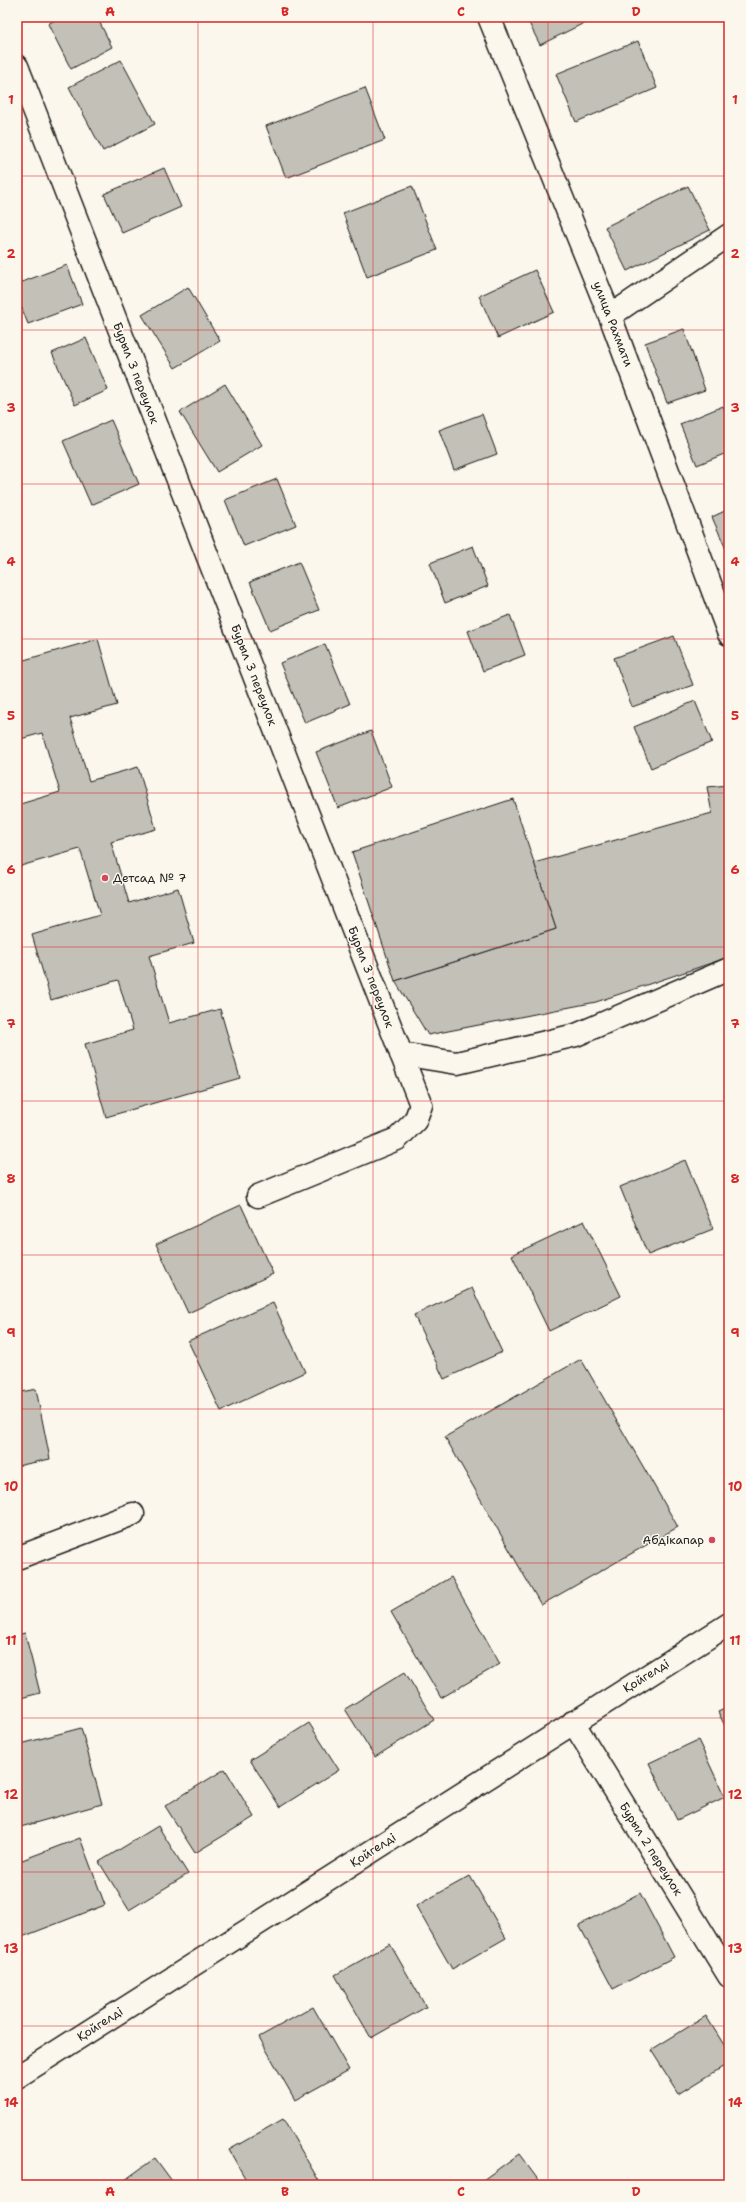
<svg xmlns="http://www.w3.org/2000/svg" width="746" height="2202" font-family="'Shantell Sans',sans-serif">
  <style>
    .building { fill: #c3c0b8; stroke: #1c1c1c }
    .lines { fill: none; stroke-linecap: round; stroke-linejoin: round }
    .minor-casing { stroke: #1c1c1c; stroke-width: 25 }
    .tertiary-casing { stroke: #1c1c1c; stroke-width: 25 }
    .minor { stroke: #fbf7ec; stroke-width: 22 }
    .tertiary { stroke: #fbf7ec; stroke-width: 22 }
    .grid { fill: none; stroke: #d62828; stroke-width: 1; stroke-opacity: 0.55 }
    .poi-dot { fill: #d1495b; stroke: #fbf7ec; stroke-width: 1.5 }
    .labels { text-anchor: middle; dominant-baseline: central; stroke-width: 3; stroke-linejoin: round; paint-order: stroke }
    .street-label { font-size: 12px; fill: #1c1c1c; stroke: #fbf7ec }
    .poi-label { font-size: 12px; fill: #1c1c1c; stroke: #fbf7ec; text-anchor: start }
    .neatline { fill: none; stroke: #d62828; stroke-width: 1.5 }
    .grid-label { font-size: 13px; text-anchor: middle; font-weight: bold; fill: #d62828 }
  </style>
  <rect width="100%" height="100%" fill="#fbf7ec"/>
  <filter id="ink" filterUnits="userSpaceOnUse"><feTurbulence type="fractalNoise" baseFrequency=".025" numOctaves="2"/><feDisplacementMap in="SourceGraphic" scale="8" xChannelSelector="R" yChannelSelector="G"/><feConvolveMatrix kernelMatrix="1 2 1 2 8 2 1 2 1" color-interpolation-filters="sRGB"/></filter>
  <g filter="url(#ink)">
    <g class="building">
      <path d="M60,17h37l15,30 -41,22 -23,-45z"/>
      <path d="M526,17h62l2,3 -50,25z"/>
      <path d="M638,41l19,47 -81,34 -20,-48z"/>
      <path d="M121,60l34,64 -52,27 -34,-64z"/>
      <path d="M365,88l20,52 -99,38 -20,-52z"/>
      <path d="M164,168l17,39 -59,26 -18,-39z"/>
      <path d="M412,186l25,64 -70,27 -24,-64z"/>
      <path d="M688,186l22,44 -83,41 -22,-44z"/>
      <path d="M67,265l15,39 -54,20 -11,-28v-12z"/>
      <path d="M535,270l19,42 -56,26 -19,-42z"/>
      <path d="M188,287l32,54 -45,27 -33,-53z"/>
      <path d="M684,329l21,61 -38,13 -22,-60z"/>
      <path d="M86,338l22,52 -33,15 -23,-52z"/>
      <path d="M225,384l37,61 -45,27 -37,-60z"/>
      <path d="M723,406l6,13v33l-32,13 -17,-41z"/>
      <path d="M482,414l15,40 -43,16 -15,-40z"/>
      <path d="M111,420l28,64 -48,21 -28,-64z"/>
      <path d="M277,479l19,46 -52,21 -19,-46z"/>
      <path d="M729,509v47l-17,-39z"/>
      <path d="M473,546l15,40 -43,17 -15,-40z"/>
      <path d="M299,562l20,48 -49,20 -20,-48z"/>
      <path d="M510,615l15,40 -42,16 -15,-40z"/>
      <path d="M674,636l19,49 -61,22 -18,-49z"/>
      <path d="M98,639l19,66 -47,13 19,63 49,-14 18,62 -45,13 18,61 49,-15 16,55 -45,13 20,67 51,-14 20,69 -134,39 -21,-73 48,-14 -15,-50 -67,20 -19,-65 68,-20 -20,-66 -63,18v-62l43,-13 -18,-59 -25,7v-78z"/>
      <path d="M325,644l25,60 -45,19 -25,-60z"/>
      <path d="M695,701l17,41 -61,26 -17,-41z"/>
      <path d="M371,731l21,56 -54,21 -22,-56z"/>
      <path d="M729,785v172l-133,45 -168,33 -33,-54 161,-52 -22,-66 178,-50 -5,-26z"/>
      <path d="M513,799l43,130 -161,52 -43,-129z"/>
      <path d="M685,1160l28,69 -65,26 -28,-68z"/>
      <path d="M241,1205l32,69 -85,39 -32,-69z"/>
      <path d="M584,1221l37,75 -72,35 -37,-76z"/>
      <path d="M472,1288l30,64 -58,27 -30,-64z"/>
      <path d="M273,1303l32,69 -84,39 -33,-70z"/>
      <path d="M581,1359l97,168 -137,78 -96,-168z"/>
      <path d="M36,1389l14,70 -33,7v-73z"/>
      <path d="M451,1577l49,87 -59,34 -50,-86z"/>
      <path d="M25,1633l15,60 -23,6v-64z"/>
      <path d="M405,1672l29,48 -59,37 -30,-48z"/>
      <path d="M729,1707v27l-11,-22z"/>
      <path d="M309,1723l30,47 -59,37 -30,-47z"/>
      <path d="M81,1728l21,76 -85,24v-83z"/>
      <path d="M698,1740l27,57 -48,23 -28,-57z"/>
      <path d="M225,1769l29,48 -59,36 -30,-47z"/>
      <path d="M158,1826l30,48 -59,36 -30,-48z"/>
      <path d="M80,1838l25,67 -88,34v-77z"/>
      <path d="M470,1876l36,62 -54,31 -36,-63z"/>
      <path d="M640,1893l34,64 -61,32 -34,-64z"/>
      <path d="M390,1944l36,63 -55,31 -36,-63z"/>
      <path d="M313,2007l36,63 -54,30 -36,-63z"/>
      <path d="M706,2016l23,37v10l-50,31 -28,-44z"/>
      <path d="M283,2119l36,62 -7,4h-63l-20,-35z"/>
      <path d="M519,2154l23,31h-66z"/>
      <path d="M155,2158l20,27h-57z"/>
    </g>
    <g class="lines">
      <g class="minor-casing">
        <g id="minor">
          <path d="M489,17l121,299 119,318"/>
          <path d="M17,66l404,1039 -6,16 -18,18 -139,57"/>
          <path d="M610,316l119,-81"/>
          <path d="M401,1054l56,9 119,-28 153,-66"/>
          <path d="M17,1558l116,-44"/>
          <path d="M573,1722l156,254"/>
        </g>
      </g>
      <g class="tertiary-casing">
        <path id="tertiary" d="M17,2077l712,-453"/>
      </g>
      <use href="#minor" class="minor"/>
      <use href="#tertiary" class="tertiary"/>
    </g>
  </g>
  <path class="grid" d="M198,17v2168M373,17v2168M548,17v2168M17,176h712M17,330h712M17,484h712M17,639h712M17,793h712M17,947h712M17,1101h712M17,1255h712M17,1409h712M17,1563h712M17,1718h712M17,1872h712M17,2026h712"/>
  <g class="poi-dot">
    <circle cx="105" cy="878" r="4"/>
    <circle cx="712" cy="1540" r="4"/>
  </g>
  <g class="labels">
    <g class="street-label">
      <text transform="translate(613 324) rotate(69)">улица Рахмати</text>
      <text transform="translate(136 373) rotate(69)">Бурыл 3 переулок</text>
      <text transform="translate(254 675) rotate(69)">Бурыл 3 переулок</text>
      <text transform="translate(371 977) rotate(69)">Бурыл 3 переулок</text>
      <text transform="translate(646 1676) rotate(-32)">Қойгелді</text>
      <text transform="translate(651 1849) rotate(58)">Бурыл 2 переулок</text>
      <text transform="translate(373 1850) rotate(-33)">Қойгелді</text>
      <text transform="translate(100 2024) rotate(-33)">Қойгелді</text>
    </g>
    <g class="poi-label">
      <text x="113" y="878">Детсад № 7</text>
      <text x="704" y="1540" text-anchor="end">Абдiкапар</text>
    </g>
  </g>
  <rect width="746" height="2202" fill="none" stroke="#fbf7ec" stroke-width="44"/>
  <rect x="22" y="22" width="702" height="2158" class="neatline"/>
  <g class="grid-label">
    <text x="110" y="16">A</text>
    <text x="285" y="16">B</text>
    <text x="461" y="16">C</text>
    <text x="636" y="16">D</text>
    <text x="11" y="104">1</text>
    <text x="735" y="104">1</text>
    <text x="11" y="258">2</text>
    <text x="735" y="258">2</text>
    <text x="11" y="412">3</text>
    <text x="735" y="412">3</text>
    <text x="11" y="566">4</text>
    <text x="735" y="566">4</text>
    <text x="11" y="720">5</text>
    <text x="735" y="720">5</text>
    <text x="11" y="874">6</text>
    <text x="735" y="874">6</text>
    <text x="11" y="1028">7</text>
    <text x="735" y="1028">7</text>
    <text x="11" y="1183">8</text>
    <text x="735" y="1183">8</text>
    <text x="11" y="1337">9</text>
    <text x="735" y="1337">9</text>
    <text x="11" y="1491">10</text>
    <text x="735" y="1491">10</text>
    <text x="11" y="1645">11</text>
    <text x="735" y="1645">11</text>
    <text x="11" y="1799">12</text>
    <text x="735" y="1799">12</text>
    <text x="11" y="1953">13</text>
    <text x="735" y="1953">13</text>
    <text x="11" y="2107">14</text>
    <text x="735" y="2107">14</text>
    <text x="110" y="2196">A</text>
    <text x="285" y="2196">B</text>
    <text x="461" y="2196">C</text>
    <text x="636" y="2196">D</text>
  </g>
</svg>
